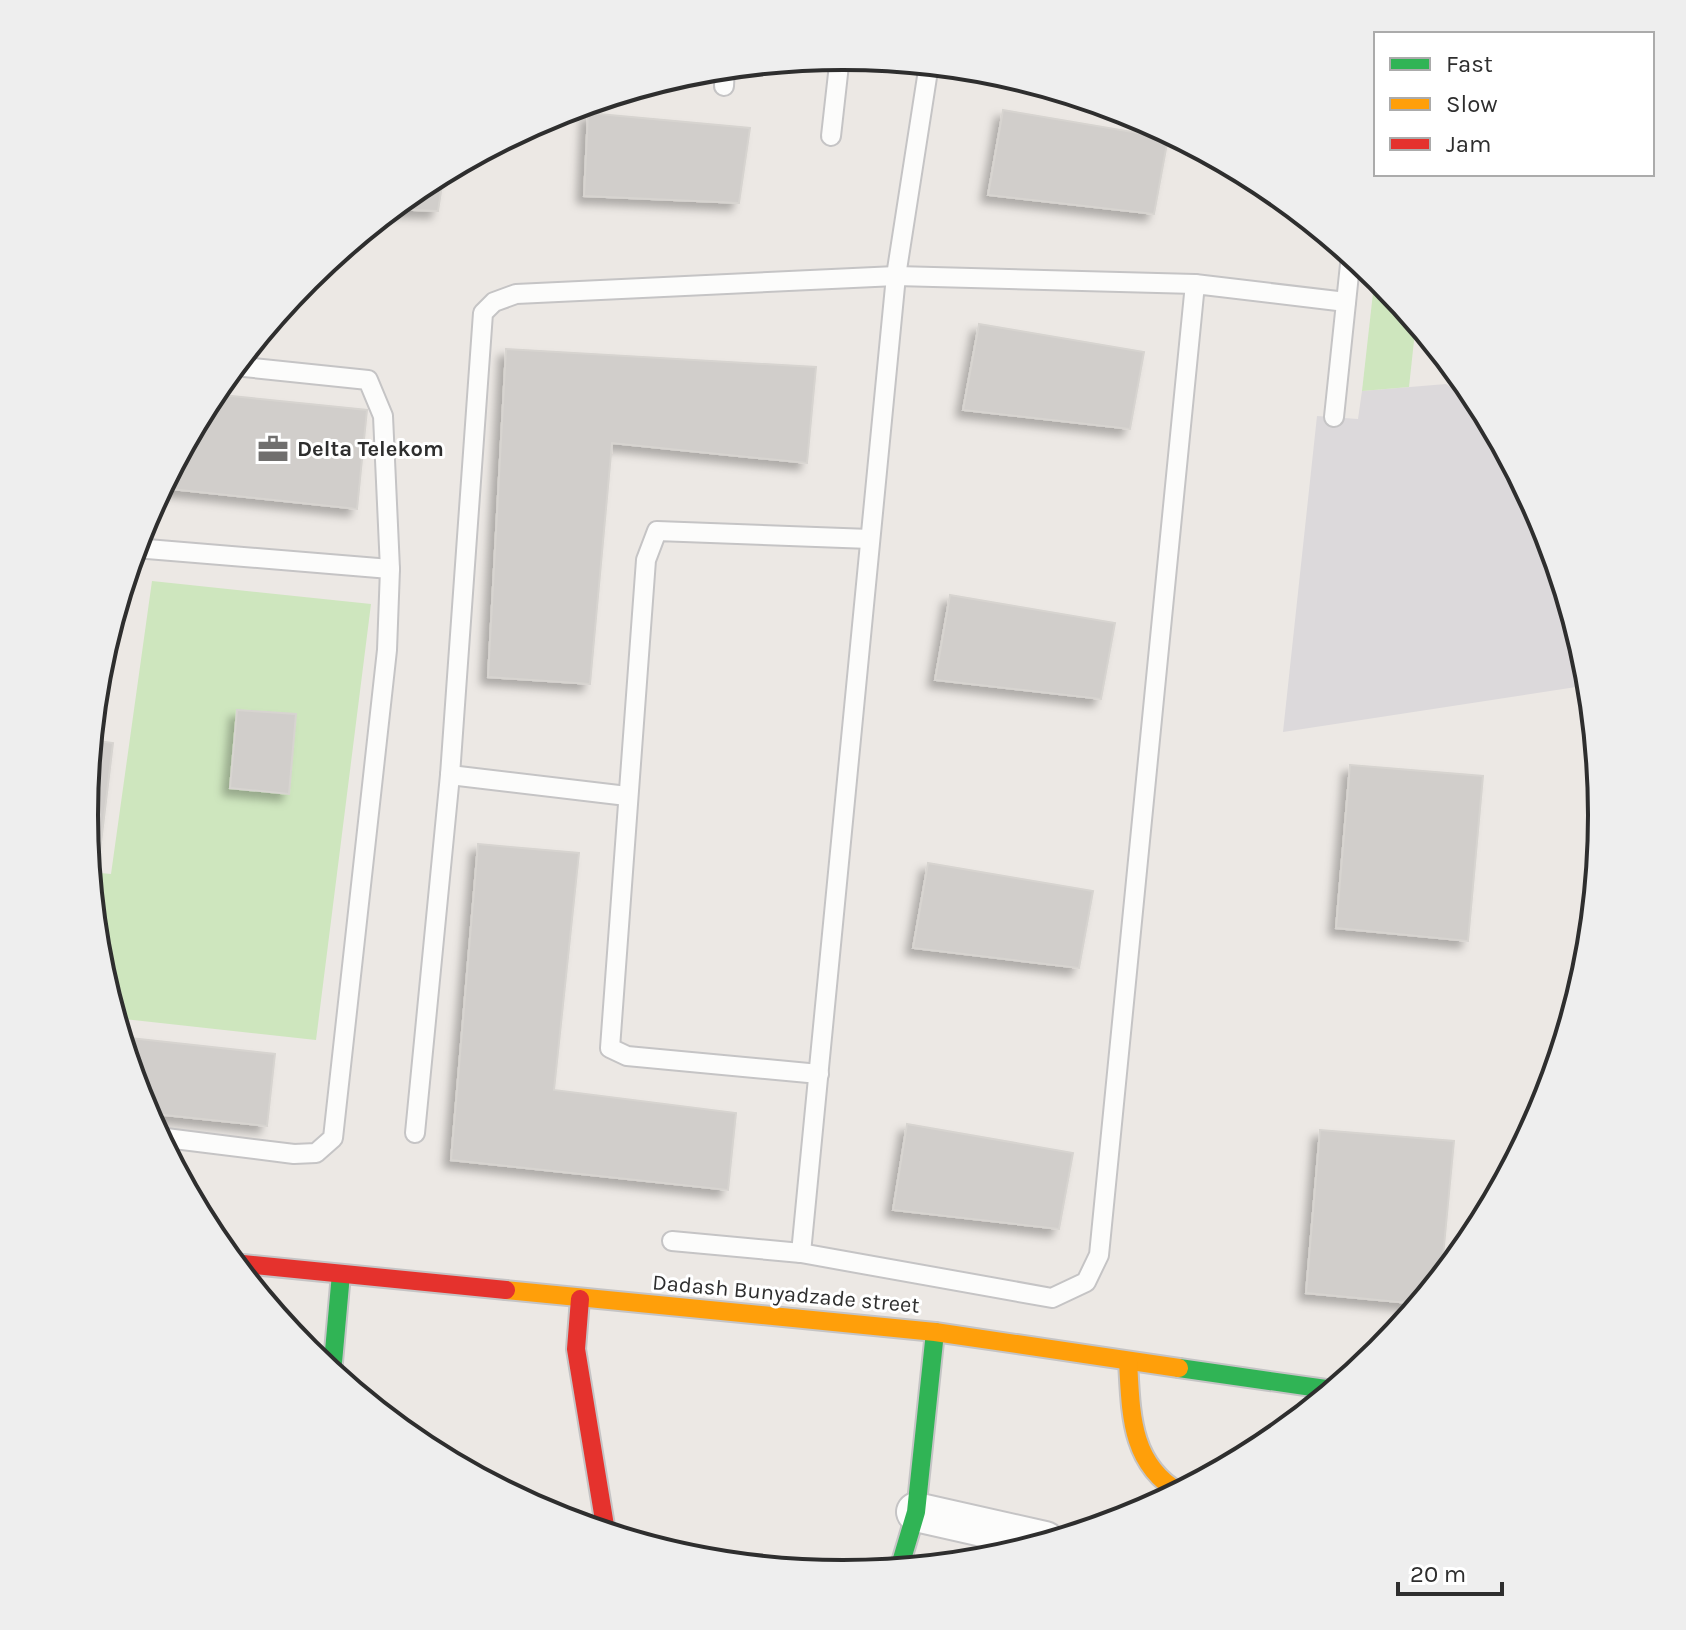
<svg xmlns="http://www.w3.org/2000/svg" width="1686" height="1630" font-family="Karla,sans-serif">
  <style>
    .industrial { fill: #dcd9db }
    .green { fill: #cee6be }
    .building { fill: #d1cecb; stroke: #d7d4d0; stroke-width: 2; filter: url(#shadow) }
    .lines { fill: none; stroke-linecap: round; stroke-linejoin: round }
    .lane-casing { stroke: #c5c4c5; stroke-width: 22 }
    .street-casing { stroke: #c5c4c5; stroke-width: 42 }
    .fast-casing { stroke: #c5c4c5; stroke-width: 22 }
    .slow-casing { stroke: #c5c4c5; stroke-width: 22 }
    .jam-casing { stroke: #c5c4c5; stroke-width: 22 }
    .lane { stroke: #fcfcfb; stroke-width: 18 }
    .street { stroke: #fcfcfb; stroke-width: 38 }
    .fast { stroke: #30b455; stroke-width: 18 }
    .slow { stroke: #ff9f0a; stroke-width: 18 }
    .jam { stroke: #e5322d; stroke-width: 18 }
    .labels { text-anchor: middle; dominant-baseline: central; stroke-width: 6; stroke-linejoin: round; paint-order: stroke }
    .poi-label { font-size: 22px; font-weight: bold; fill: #2e2e2e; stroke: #fff; text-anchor: start }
    .street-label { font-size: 22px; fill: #2e2e2e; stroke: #fff }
    .rim { fill: none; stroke: #2e2e2e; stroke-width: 4 }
  </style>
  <defs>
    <filter id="shadow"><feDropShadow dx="-7" dy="7" stdDeviation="4" flood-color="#0004"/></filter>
  </defs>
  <rect width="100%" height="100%" fill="#ece8e4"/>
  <path class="industrial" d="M1446,384l37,27 61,114 43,142 2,18 -306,47 34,-316 41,3 4,-28z"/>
  <g class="green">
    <path d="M1375,275l41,47 -7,65 -47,4z"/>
    <path d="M152,581l219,23 -55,436 -201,-22 -16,-55 -9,-91 21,2z"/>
  </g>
  <g class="building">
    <path d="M1003,110l165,28 -14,76 -166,-19z"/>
    <path d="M588,113l162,15 -11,75 -155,-7z"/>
    <path d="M444,172l-6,39 -48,-2 32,-25z"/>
    <path d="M979,324l165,28 -14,77 -167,-19z"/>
    <path d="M506,349l310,18 -9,96 -195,-20 -22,241 -102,-7z"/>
    <path d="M212,394l155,16 -10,99 -196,-21z"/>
    <path d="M950,595l165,28 -14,76 -166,-19z"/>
    <path d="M237,710l59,4 -7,80 -59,-6z"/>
    <path d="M91,740l22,3 -13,108 -13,-2 -3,-34z"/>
    <path d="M1350,765l133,11 -15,165 -132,-13z"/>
    <path d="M478,844l101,9 -25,237 182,23 -8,77 -277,-30z"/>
    <path d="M928,863l165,28 -14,77 -166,-20z"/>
    <path d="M121,1037l154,17 -8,72 -121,-13z"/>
    <path d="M907,1124l166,29 -14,76 -166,-19z"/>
    <path d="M1320,1130l134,11 -13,136 -22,27 -113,-11z"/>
  </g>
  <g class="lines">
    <g class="lane-casing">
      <g id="lane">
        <path d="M724,86l1,-18"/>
        <path d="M831,136l9,-80"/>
        <path d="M1468,391l4,-1"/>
        <path d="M1334,417l17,-162"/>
        <path d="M135,548l255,21"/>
        <path d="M450,775l177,21"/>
        <path d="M819,1074l-192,-18 -17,-8 36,-488 11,-29 213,8"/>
        <path d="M415,1133l35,-358 33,-462 11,-11 22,-8 380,-18 299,8"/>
        <path d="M158,1137l136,17 22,-1 17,-15 54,-488 3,-81 -7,-153 -15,-36 -134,-14"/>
        <path d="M672,1241l129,12 251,45 34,-16 13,-27 96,-971 151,18"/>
        <path d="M801,1253l95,-977 33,-212"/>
      </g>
    </g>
    <g class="street-casing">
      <path id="street" d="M916,1512l129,29"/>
    </g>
    <g class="fast-casing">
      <g id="fast">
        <path d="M1179,1368l154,22"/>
        <path d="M332,1373l9,-99"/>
        <path d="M899,1569l17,-57 19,-180"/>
      </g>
    </g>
    <g class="slow-casing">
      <g id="slow">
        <path d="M506,1290l429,42 244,36"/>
        <path d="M1128,1361c3,52 2,102 51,131"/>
      </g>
    </g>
    <g class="jam-casing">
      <g id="jam">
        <path d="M233,1263l273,27"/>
        <path d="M580,1299l-4,50 30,183"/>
      </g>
    </g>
    <use href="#lane" class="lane"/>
    <use href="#street" class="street"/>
    <use href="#fast" class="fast"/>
    <use href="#slow" class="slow"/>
    <use href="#jam" class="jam"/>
  </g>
  <defs>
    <g id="office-bare" transform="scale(2.4)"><path d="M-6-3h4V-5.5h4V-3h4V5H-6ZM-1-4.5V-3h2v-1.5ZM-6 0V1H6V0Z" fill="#706f6e" stroke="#fff" stroke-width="2.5" paint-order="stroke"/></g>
  </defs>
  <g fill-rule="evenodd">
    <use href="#office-bare" x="273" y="449"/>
  </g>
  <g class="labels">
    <g class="poi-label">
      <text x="297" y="449">Delta Telekom</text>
    </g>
    <g class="street-label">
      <text transform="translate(786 1294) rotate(5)">Dadash Bunyadzade street</text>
    </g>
  </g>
  <path d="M0 0H1686V1630H0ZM98 815a745 745 0 1 1 1490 0a745 745 0 1 1-1490 0Z" fill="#eee" fill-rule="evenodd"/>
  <path class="rim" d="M98 815a745 745 0 1 1 1490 0a745 745 0 1 1-1490 0Z"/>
  <rect x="1374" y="32" width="280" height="144" fill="#ffffff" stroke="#ababab" stroke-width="2"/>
  <rect x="1390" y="58" width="40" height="12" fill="#30b455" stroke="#ababab" stroke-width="2"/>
  <text x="1446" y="72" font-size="24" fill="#2e2e2e">Fast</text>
  <rect x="1390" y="98" width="40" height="12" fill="#ff9f0a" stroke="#ababab" stroke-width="2"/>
  <text x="1446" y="112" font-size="24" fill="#2e2e2e">Slow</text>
  <rect x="1390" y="138" width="40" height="12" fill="#e5322d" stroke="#ababab" stroke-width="2"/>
  <text x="1446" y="152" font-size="24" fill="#2e2e2e">Jam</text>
  <path d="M1398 1582v12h104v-12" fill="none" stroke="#2e2e2e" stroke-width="4"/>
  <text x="1410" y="1582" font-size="24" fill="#2e2e2e" stroke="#ffffff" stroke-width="6" paint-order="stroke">20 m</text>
</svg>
